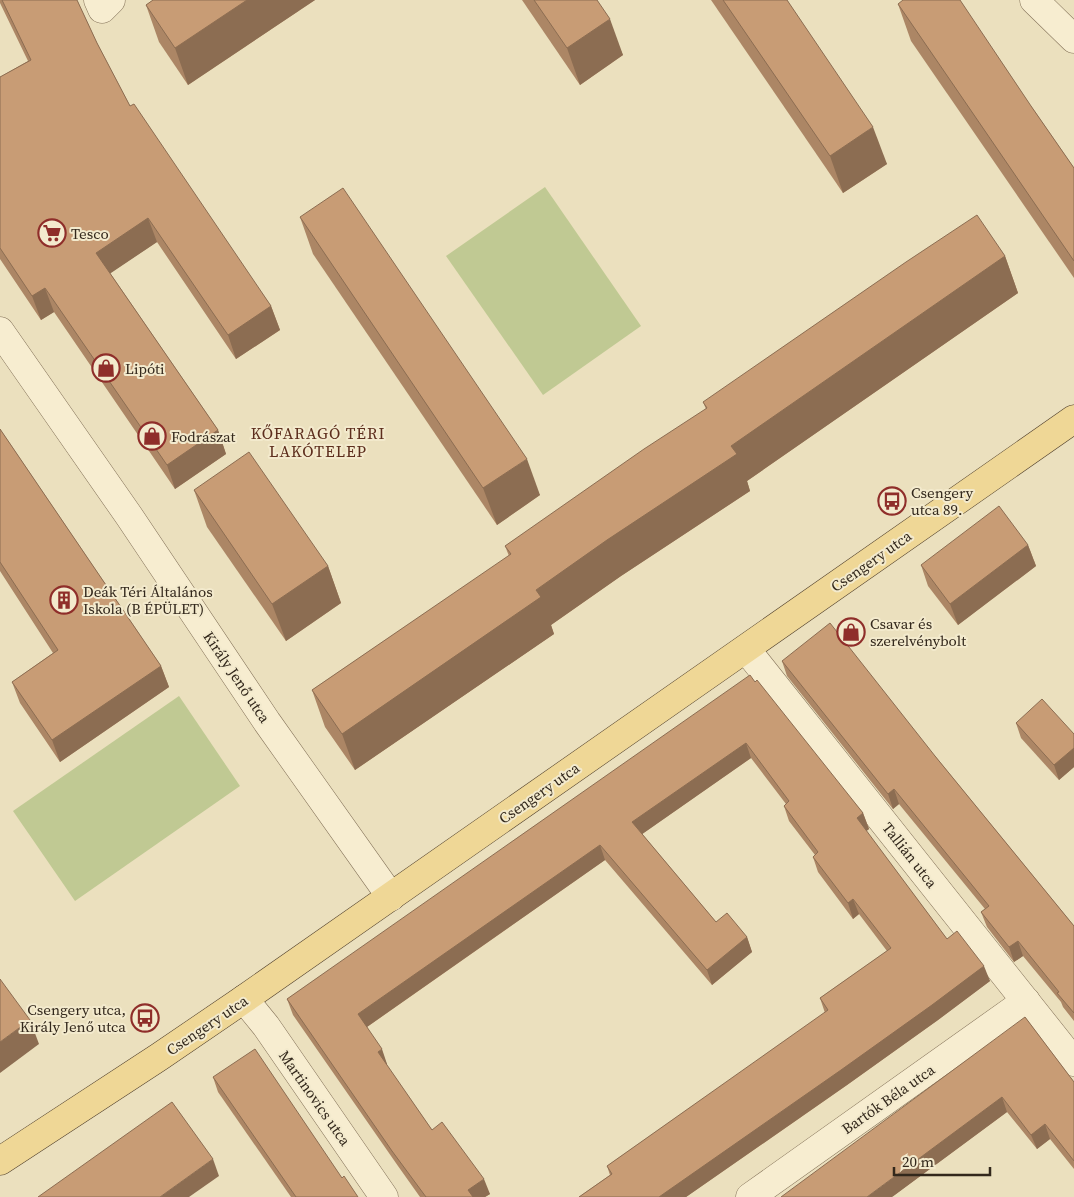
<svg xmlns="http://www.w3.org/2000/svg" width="1074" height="1197" font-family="'Source Serif 4',serif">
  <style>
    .green { fill: #c0c993 }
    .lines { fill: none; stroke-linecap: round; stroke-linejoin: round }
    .minor-casing { stroke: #837158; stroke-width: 29 }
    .major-casing { stroke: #503f2c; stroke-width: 29 }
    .minor { stroke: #f7edd0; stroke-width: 28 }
    .major { stroke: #efd796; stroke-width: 28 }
    .wall { fill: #ac8665 }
    .shaded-wall { fill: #8c6d52 }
    .building { fill: #c89c75; stroke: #8c6d52 }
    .labels { text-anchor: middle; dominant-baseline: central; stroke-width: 4; stroke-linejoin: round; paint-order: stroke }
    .poi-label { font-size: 15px; fill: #33281c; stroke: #f3eacd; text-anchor: start }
    .street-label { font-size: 15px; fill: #33281c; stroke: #f3eacd }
    .neighbourhood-label { font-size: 16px; letter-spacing: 1px; fill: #5d2e1d; stroke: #f3eacd }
  </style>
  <rect width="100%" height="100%" fill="#ebe0be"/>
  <g class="green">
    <path d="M545,187l96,139 -98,69 -97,-139z"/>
    <path d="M179,696l61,90 -165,115 -62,-90z"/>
  </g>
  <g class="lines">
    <g class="minor-casing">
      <g id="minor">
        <path d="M98,0l4,9 9,-9"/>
        <path d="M1034,0l40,39"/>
        <path d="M0,331l129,185 138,206 124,175"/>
        <path d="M746,649l328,413"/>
        <path d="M244,999l22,27 118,171"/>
        <path d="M750,1197l276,-196"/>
      </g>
    </g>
    <g class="major-casing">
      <path id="major" d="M0,1161l159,-104 85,-58 830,-580"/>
    </g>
    <use href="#minor" class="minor"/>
    <use href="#major" class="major"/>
  </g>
  <g class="wall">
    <path d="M0,0h77l20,43 33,63 141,200 9,24 -44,29 -79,-117 -47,31 108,157 8,24 -51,35 -121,-177 -13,8 -41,-61v-182l28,-16 -28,-58z"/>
    <path d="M153,0h162l-127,85 -29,-43 -13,-37z"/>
    <path d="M522,0h75l26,55 -43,30z"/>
    <path d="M711,0h76l100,164 -44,29z"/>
    <path d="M898,4l133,102 43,62v110l-163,-237z"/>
    <path d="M300,217l240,278 -43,30 -184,-271z"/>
    <path d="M1005,256l13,37 -271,188 3,10 -129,85 -70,49 3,9 -199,136 -30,-43 -13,-37 197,-134 -4,-10 201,-137 -3,-7z"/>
    <path d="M0,429l161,237 8,21 -109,75 -40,-59 -8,-21 41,-29 -53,-82z"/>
    <path d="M194,490l134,76 13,37 -55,38 -79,-114z"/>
    <path d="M1028,545l8,21 -78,59 -30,-39 -7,-21z"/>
    <path d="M782,661l153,95 139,170v95l-11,-14 -2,-5 -38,-46 -9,6 -27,-35 -6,-15 4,-3 -86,-105 -6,5 -106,-133z"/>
    <path d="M755,682l108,131 6,16 -3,2 81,108 43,42 -52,39 -91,65 -161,112h-107l31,-22 -3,-9 218,-153 -5,-15 67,-47 -28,-37 -6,5 -35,-47 -5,-15 2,-2 -26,-34 -5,-15 2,-2 -35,-46 -109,76 74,88 31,15 5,15 -40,33 -107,-125 -238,167 20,37 -1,1 46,65 58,64 -5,3h-65l-22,-31 -105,-151 -6,-16z"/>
    <path d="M1016,723l58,11v33l-15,13 -38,-42z"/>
    <path d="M1025,1017l49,65v87l-24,-30 -13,10 -30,-37 -115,85z"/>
    <path d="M213,1077l129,101 16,19h-67l-73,-105z"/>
  </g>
  <g class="shaded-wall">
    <path d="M247,0h68l-127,85 -13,-37z"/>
    <path d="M610,19l13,36 -43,30 -13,-37z"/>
    <path d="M873,127l14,37 -44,29 -13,-37z"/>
    <path d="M148,218l9,24 -52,35 -9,-24z"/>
    <path d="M1005,256l13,37 -271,188 3,10 -129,85 -70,49 3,9 -199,136 -13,-36 389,-288z"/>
    <path d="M45,288l9,24 -13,8 -9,-24z"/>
    <path d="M271,306l9,24 -44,29 -8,-24z"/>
    <path d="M218,430l8,24 -51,35 -8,-24z"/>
    <path d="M527,459l13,36 -43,30 -14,-37z"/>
    <path d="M1028,545l8,21 -78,59 -8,-21z"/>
    <path d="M328,566l13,37 -55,38 -14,-37z"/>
    <path d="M161,666l8,21 -109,75 -8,-22z"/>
    <path d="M746,743l5,15 -113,79 -6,-15z"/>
    <path d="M1074,748v19l-15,13 -5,-15z"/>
    <path d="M894,789l5,15 -6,5 -5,-15z"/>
    <path d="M863,813l6,16 -6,5 -6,-16z"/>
    <path d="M600,845l5,15 -241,169 -6,-15z"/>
    <path d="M853,899l6,15 -6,5 -5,-16z"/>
    <path d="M747,937l5,15 -40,33 -5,-15z"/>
    <path d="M1018,941l5,15 -9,6 -5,-15z"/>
    <path d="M984,966l6,15 -52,39 -91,65 -161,112h-27z"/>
    <path d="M30,1020l9,24 -39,29v-31z"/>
    <path d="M382,1049l5,15 -4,4 -5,-16z"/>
    <path d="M1002,1097l5,15 -115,85h-25z"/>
    <path d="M1045,1124l5,15 -13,10 -6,-14z"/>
    <path d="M213,1159l6,17 -30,21h-29z"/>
    <path d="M484,1179l6,15 -5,3h-14l-3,-7z"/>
  </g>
  <g class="building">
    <path d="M2,0h75l20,43 33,63 4,-2 137,202 -43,29 -80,-117 -52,35 122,177 -51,35 -122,-177 -13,8 -32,-48v-171l31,-17z"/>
    <path d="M153,0h94l-72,48 -29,-43z"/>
    <path d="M534,0h63l13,19 -43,29z"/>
    <path d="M723,0h64l86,127 -43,29z"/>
    <path d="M903,0h57l71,106 43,62v93l-176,-257z"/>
    <path d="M343,188l184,271 -44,29 -183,-271z"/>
    <path d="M977,215l28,41 -274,190 6,8 -130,86 -71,50 5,7 -199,137 -30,-44 199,-136 -6,-8 139,-97 63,-41 -4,-6 203,-140z"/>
    <path d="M0,429l161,237 -109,74 -40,-58 46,-32 -58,-88z"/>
    <path d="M249,452l79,114 -56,38 -78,-114z"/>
    <path d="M999,506l29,39 -78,59 -29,-39z"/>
    <path d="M830,623l105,133 139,170v87l-17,-20 2,-1 -41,-51 -9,6 -28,-35 8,-6 -95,-117 -6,5 -106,-133z"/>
    <path d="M750,675l5,7 2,-2 106,133 -6,5 90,121 10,-8 27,35 -52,39 -91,65 -182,127h-80l33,-23 -5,-8 221,-156 -8,-12 71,-50 -38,-49 -5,4 -35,-46 5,-5 -34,-46 5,-5 -43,-58 -114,79 84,100 11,-9 20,24 -40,33 -107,-125 -242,169 24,35 -4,3 54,78 10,-8 42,57 -16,11 5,7h-47l-34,-46 -105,-152z"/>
    <path d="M1042,699l32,35v14l-20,17 -38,-42z"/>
    <path d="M0,979l30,41 -30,22z"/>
    <path d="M1025,1017l49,65v79l-29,-37 -14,11 -29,-38 -135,100h-86z"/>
    <path d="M255,1049l87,129 2,-2 14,21h-62l-83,-120z"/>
    <path d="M172,1102l41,57 -53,38h-122z"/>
  </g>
  <defs>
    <g id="supermarket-ring" transform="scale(1.4375)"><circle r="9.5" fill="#f3eacd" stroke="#8f2e2a" stroke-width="1.5"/><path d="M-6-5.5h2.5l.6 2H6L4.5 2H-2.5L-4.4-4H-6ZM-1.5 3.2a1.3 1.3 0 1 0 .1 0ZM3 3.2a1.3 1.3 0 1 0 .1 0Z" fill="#8f2e2a"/></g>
    <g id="shop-ring" transform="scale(1.4375)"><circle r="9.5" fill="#f3eacd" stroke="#8f2e2a" stroke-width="1.5"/><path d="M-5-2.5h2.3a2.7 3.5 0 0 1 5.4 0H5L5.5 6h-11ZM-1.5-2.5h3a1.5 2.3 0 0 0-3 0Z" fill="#8f2e2a"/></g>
    <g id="bus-ring" transform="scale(1.4375)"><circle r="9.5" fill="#f3eacd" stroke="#8f2e2a" stroke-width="1.5"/><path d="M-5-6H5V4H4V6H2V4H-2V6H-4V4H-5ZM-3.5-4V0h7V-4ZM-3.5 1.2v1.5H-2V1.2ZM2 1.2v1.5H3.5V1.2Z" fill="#8f2e2a"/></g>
    <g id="building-ring" transform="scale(1.4375)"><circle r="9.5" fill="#f3eacd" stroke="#8f2e2a" stroke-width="1.5"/><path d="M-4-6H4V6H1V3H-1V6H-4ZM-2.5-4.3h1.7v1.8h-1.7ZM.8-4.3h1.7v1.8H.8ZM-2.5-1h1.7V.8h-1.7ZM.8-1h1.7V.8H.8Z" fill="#8f2e2a"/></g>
  </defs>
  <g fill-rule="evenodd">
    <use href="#supermarket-ring" x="52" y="233"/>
    <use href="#shop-ring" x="106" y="368"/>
    <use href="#shop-ring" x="152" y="436"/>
    <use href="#bus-ring" x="892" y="501"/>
    <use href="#building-ring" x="64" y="600"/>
    <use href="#shop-ring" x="851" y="632"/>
    <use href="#bus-ring" x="145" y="1018"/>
  </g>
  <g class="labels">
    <g class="poi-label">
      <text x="71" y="233">Tesco</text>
      <text x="125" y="368">Lipóti</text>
      <text x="171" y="436">Fodrászat</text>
      <text x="911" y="492">Csengery<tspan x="911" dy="17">utca 89.</tspan></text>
      <text x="83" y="591">Deák Téri Általános<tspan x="83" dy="17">Iskola (B ÉPÜLET)</tspan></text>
      <text x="870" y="623">Csavar és<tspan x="870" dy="17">szerelvénybolt</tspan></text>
      <text x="126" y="1009" text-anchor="end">Csengery utca,<tspan x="126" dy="17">Király Jenő utca</tspan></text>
    </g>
    <g class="street-label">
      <text transform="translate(871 561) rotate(-35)">Csengery utca</text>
      <text transform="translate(237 677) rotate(56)">Király Jenő utca</text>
      <text transform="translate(539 793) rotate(-35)">Csengery utca</text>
      <text transform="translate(910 855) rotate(52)">Tallián utca</text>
      <text transform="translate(207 1025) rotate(-34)">Csengery utca</text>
      <text transform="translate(315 1098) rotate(55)">Martinovics utca</text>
      <text transform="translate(888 1099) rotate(-35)">Bartók Béla utca</text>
    </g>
    <g class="neighbourhood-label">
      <text x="318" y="433">KŐFARAGÓ TÉRI<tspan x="318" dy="18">LAKÓTELEP</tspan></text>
    </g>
  </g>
  <path d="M894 1167v8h96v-8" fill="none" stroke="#33281c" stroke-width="2.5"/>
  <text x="902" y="1167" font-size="15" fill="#33281c" stroke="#f3eacd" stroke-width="4" paint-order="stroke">20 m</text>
</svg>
